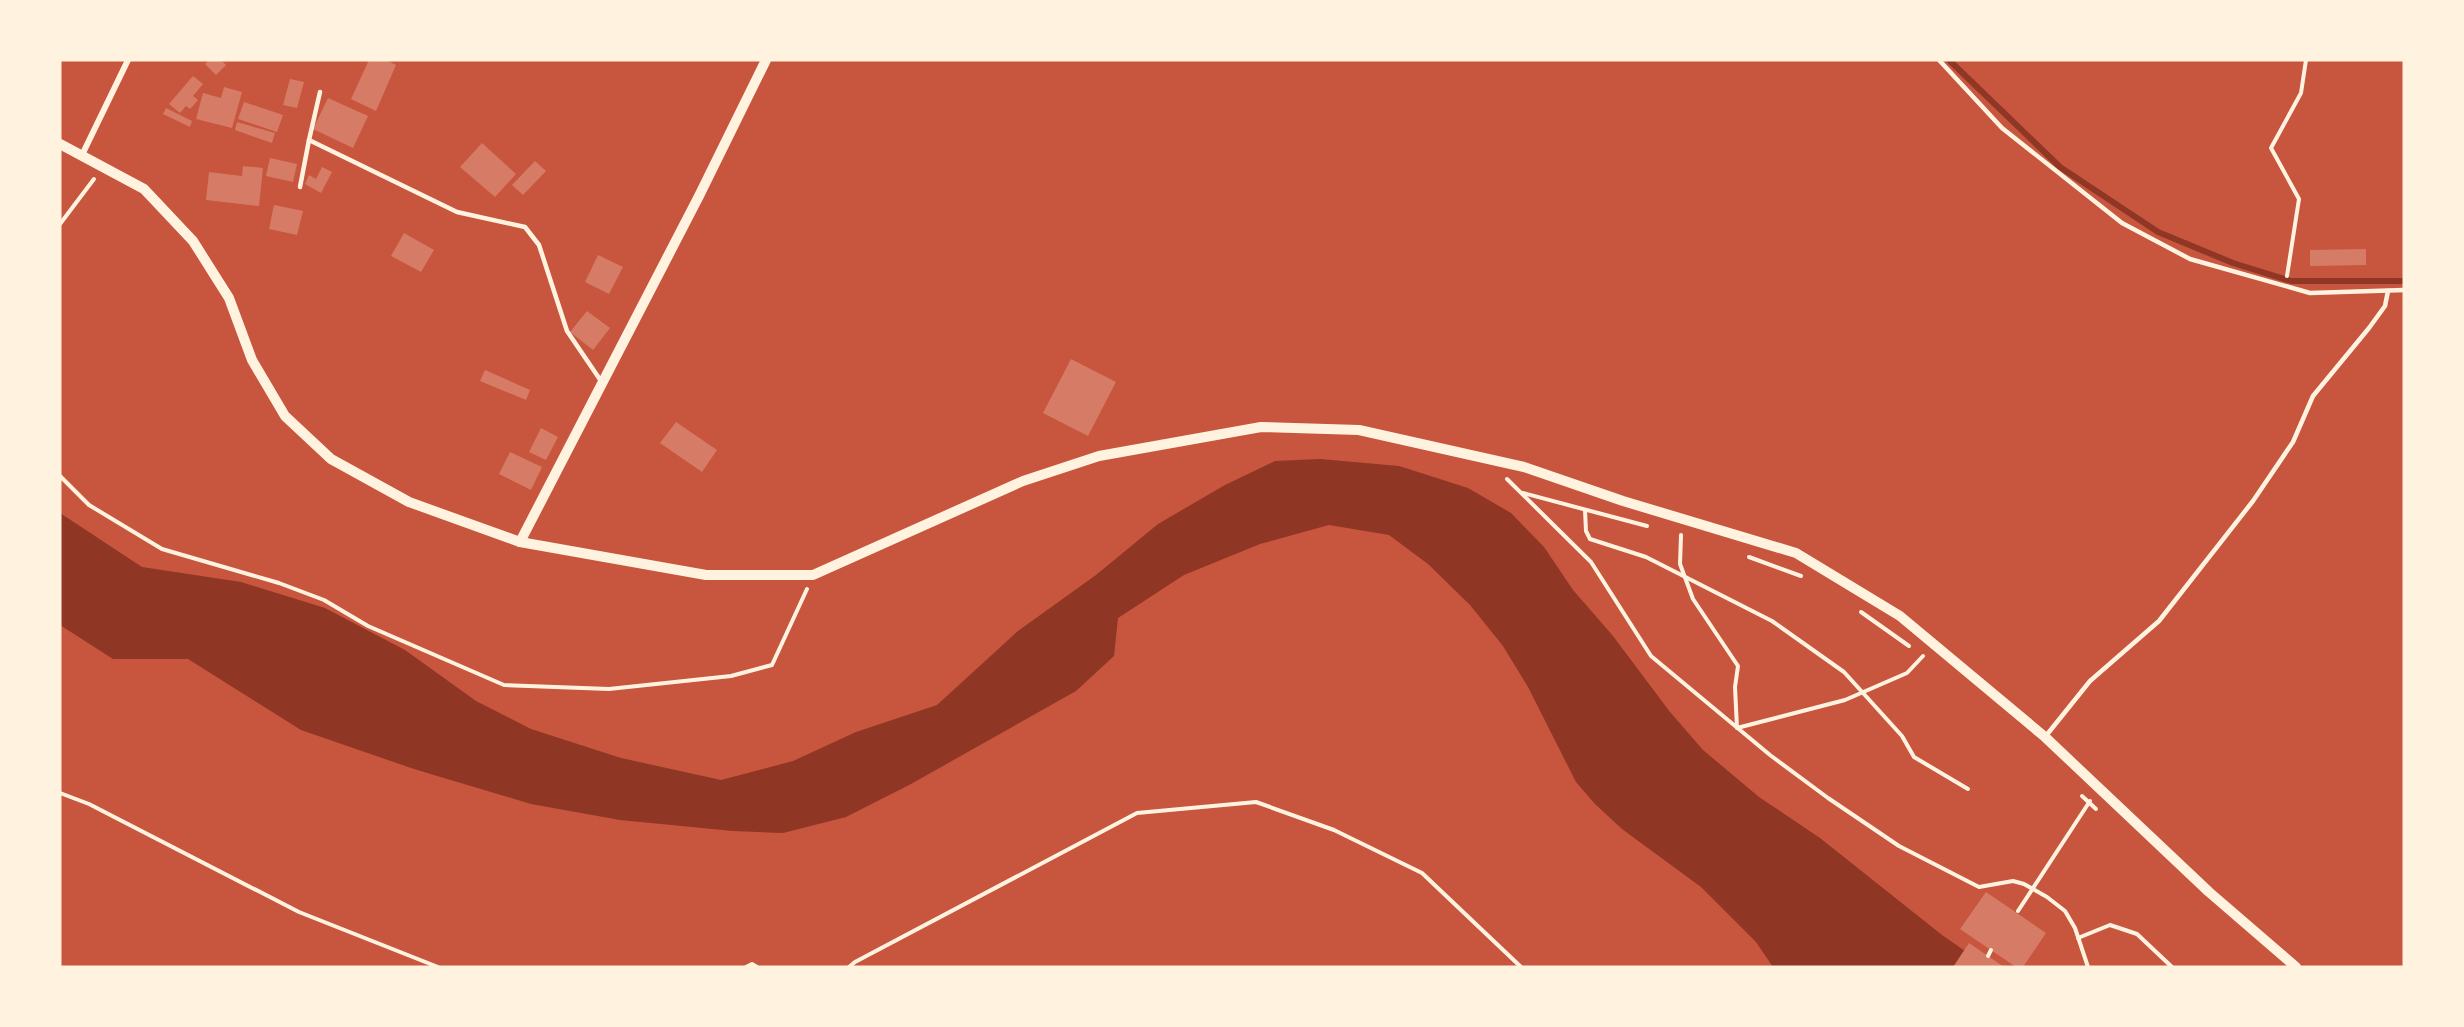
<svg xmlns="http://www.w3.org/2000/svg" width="2464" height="1027" font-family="Helvetica,sans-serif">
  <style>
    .water { fill: #8f3625 }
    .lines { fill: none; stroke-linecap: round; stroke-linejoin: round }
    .stream { stroke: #8f3625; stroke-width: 6 }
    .building { fill: #d67c66 }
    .path { stroke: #fff3e0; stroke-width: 4 }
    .service { stroke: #fff3e0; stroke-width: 4.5 }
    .minor { stroke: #fff3e0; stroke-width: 6 }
    .tertiary { stroke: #fff3e0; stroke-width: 10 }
  </style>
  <rect width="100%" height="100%" fill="#c8553d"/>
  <path class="water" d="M1320,459l79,7 69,22 43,25 33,34 29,43 40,46 57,76 33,38 56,47 61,41 122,97 46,32h-215l-17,-25 -55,-55 -79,-58 -27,-25 -19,-22 -48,-95 -25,-41 -33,-41 -42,-41 -39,-29 -60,-10 -69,19 -76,31 -66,43 -4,38 -38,35 -165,93 -65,33 -63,16 -50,-2 -113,-11 -89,-16 -117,-35 -113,-39 -113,-71h-75l-53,-34v-112l82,54 99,15 84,26 80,42 71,51 55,28 90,29 100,22 72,-19 63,-29 81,-27 81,-74 78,-56 62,-51 67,-39 50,-24z"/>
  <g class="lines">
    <path class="stream" d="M1949,60l111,107 98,65 75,31 58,18h113"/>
  </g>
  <g class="building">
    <path d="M209,60h12l5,5 -10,10 -11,-11z"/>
    <path d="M369,60h17l10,5 -20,46 -25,-12z"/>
    <path d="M193,76l10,8 -10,12 5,4 -8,9 -4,-3 -6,7 -11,-9z"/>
    <path d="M290,79l14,3 -7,26 -14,-3z"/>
    <path d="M224,87l18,5 -10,36 -36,-9 7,-26 18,5z"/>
    <path d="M328,98l40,18 -15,32 -40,-19z"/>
    <path d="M244,102l39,13 -6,17 -39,-13z"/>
    <path d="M166,108l26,13 -2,6 -27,-13z"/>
    <path d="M237,122l38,11 -3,10 -37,-13z"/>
    <path d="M482,143l34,31 -21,23 -35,-30z"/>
    <path d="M270,158l27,6 -4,18 -27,-6z"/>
    <path d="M535,161l11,10 -23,24 -11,-10z"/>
    <path d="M243,166l20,2 -4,38 -53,-6 3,-28 33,4z"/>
    <path d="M322,167l10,5 -11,21 -16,-9 4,-9 7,4z"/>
    <path d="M274,205l29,6 -6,24 -28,-6z"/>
    <path d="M404,233l30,17 -13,22 -30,-16z"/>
    <path d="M2366,249v16l-56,1v-16z"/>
    <path d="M598,255l25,12 -14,27 -24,-12z"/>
    <path d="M587,311l23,17 -17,22 -23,-18z"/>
    <path d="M1071,359l45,23 -28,54 -45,-23z"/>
    <path d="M485,370l45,20 -4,10 -46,-19z"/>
    <path d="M676,422l41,28 -15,22 -42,-29z"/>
    <path d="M541,428l17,9 -12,23 -17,-8z"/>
    <path d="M510,452l32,15 -11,23 -32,-16z"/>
    <path d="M1986,892l60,41 -23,34h-7l-56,-38z"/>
    <path d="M1969,943l35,24h-51z"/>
  </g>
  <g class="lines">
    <g class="path">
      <path d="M60,224l34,-45"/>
      <path d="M2287,276l12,-77 -28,-51 30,-55 5,-33"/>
      <path d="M60,476l29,29 73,44 117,34 45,17 44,26 136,59 105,4 122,-13 41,-11 35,-76"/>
      <path d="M1507,479l84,83 60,94 119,99 58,43 71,48 80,41 34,-6 11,3 23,13 18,14 10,17 13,39"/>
      <path d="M1523,493l124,33"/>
      <path d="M1585,510l1,21 4,8 56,18 126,64 72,51 58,64 12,21 54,32"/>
      <path d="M1681,535l-1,29 13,35 45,67 -3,21 2,41 108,-28 62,-27 16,-17"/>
      <path d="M1749,557l52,19"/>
      <path d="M1861,612l48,34"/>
      <path d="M60,793l29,11 210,108 139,55"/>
      <path d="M2082,796l14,13"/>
      <path d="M2018,911l72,-110"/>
      <path d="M2078,938l32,-13 27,9 35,33"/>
      <path d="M1988,956l3,-6"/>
      <path d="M746,967l6,-3 5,3"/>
      <path d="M849,967l6,-5 282,-149 119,-11 78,28 88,43 99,94"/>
    </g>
    <g class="service">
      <path d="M1939,60l63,68 120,95 68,36 120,34 94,-3"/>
      <path d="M320,92l-11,48 148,72 68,15 14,18 28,86 34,50"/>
      <path d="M300,187l9,-47"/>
      <path d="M2045,737l45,-56 69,-60 94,-120 40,-59 20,-46 56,-68 16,-22 3,-15"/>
    </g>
    <path class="minor" d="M82,155l46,-95"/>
    <g class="tertiary">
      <path d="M60,144l84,45 49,52 36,57 23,62 33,56 46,43 78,43 111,40 186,33h107l210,-94 76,-25 162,-29 98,3 165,37 99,34 173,52 104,63 145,121 164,155 87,75"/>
      <path d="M520,542l179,-346 67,-136"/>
    </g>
  </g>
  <rect width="2464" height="1027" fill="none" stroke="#fff3e0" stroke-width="123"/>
</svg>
